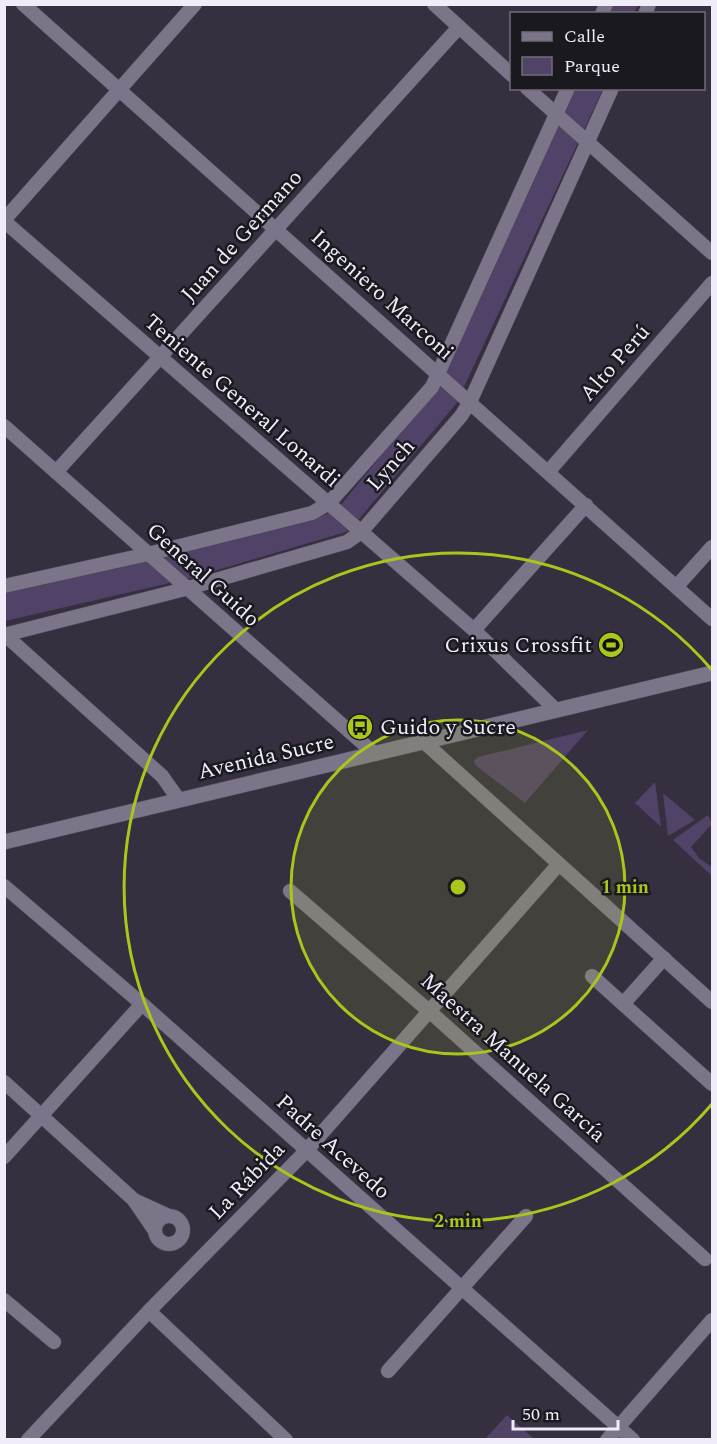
<svg xmlns="http://www.w3.org/2000/svg" width="717" height="1444" font-family="Spectral,serif">
  <style>
    .green { fill: #504367 }
    .lines { fill: none; stroke-linecap: round; stroke-linejoin: round }
    .street-casing { stroke: #4f4a58; stroke-width: 15 }
    .secondary-casing { stroke: #4f4a58; stroke-width: 16 }
    .street { stroke: #7c7589; stroke-width: 14 }
    .secondary { stroke: #7c7589; stroke-width: 15 }
    .ring { fill: none; stroke: #a9c71b; stroke-width: 3 }
    .labels { text-anchor: middle; dominant-baseline: central; stroke-width: 5; stroke-linejoin: round; paint-order: stroke }
    .street-label { font-size: 22px; fill: #f0ecf8; stroke: #1b1920 }
    .poi-label { font-size: 22px; fill: #f0ecf8; stroke: #1b1920; text-anchor: end }
    .centre { fill: #a9c71b; stroke: #1b1920; stroke-width: 3 }
    .ring-label { font-size: 18px; text-anchor: middle; font-weight: bold; fill: #a9c71b; stroke: #1b1920; stroke-width: 5; stroke-linejoin: round; paint-order: stroke }
  </style>
  <rect width="100%" height="100%" fill="#352f40"/>
  <g class="green">
    <path d="M611,5h27l-4,8 -27,1z"/>
    <path d="M573,89h30l-147,315 -107,127 -162,48 -182,42 -1,-28 146,-34 185,-47 103,-126z"/>
    <path d="M588,730l-63,73 -50,-38 -1,-4 4,-4z"/>
    <path d="M655,782l6,45 -26,-24z"/>
    <path d="M663,793l32,27 -27,16z"/>
    <path d="M708,815l4,9 -21,23 8,11 13,9v9l-39,-36z"/>
    <path d="M507,1415l27,24h-49z"/>
  </g>
  <g class="lines">
    <g class="street-casing">
      <g id="street">
        <path d="M23,4l689,615"/>
        <path d="M434,4l78,71"/>
        <path d="M602,14l4,-10"/>
        <path d="M645,14l4,-10"/>
        <path d="M527,88l185,165"/>
        <path d="M4,220l191,-216"/>
        <path d="M4,221l470,409 82,80"/>
        <path d="M4,426l371,328"/>
        <path d="M549,471l163,-188"/>
        <path d="M56,472l403,-445"/>
        <path d="M4,586l144,-32 164,-41 17,-10 103,-116 136,-299"/>
        <path d="M677,586l35,-39"/>
        <path d="M474,630l112,-125"/>
        <path d="M4,634l158,142 17,24"/>
        <path d="M4,635l181,-46 162,-47 14,-10 100,-116 9,-14 142,-314"/>
        <path d="M424,742l288,260"/>
        <path d="M4,886l138,118 491,436"/>
        <path d="M290,891l147,127 268,241"/>
        <path d="M592,976l120,108"/>
        <path d="M623,1004l41,-46"/>
        <path d="M4,1082l130,118"/>
        <path d="M4,1157l138,-153"/>
        <circle cx="169" cy="1230" r="14"/>
        <path d="M155,1231l-21,-31 33,15"/>
        <path d="M4,1300l50,42"/>
        <path d="M149,1311l137,129"/>
        <path d="M388,1371l138,-155"/>
        <path d="M28,1440l121,-129 157,-160 253,-287"/>
        <path d="M607,1440l105,-120"/>
      </g>
    </g>
    <g class="secondary-casing">
      <path id="secondary" d="M4,842l708,-169"/>
    </g>
    <use href="#street" class="street"/>
    <use href="#secondary" class="secondary"/>
  </g>
  <circle cx="458" cy="887" r="167" fill="#a9c71b" fill-opacity=".12"/>
  <g class="ring">
    <circle cx="458" cy="887" r="167"/>
    <path d="M712 1104A334 334 0 1 1 712 670"/>
  </g>
  <defs>
    <g id="stadium-disc" transform="scale(1.35)"><circle r="9.5" fill="#a9c71b" stroke="#1b1920"/><path d="M0-5a6.5 5 0 1 0 0 10a6.5 5 0 1 0 0-10ZM-3.5-1.8h7v3.6h-7Z" fill="#111"/></g>
    <g id="bus-disc" transform="scale(1.35)"><circle r="9.5" fill="#a9c71b" stroke="#1b1920"/><path d="M-5-6H5V4H4V6H2V4H-2V6H-4V4H-5ZM-3.5-4V0h7V-4ZM-3.5 1.2v1.5H-2V1.2ZM2 1.2v1.5H3.5V1.2Z" fill="#111"/></g>
  </defs>
  <g fill-rule="evenodd">
    <use href="#stadium-disc" x="611" y="645"/>
    <use href="#bus-disc" x="360" y="727"/>
  </g>
  <g class="labels">
    <g class="street-label">
      <text transform="translate(242 236) rotate(-48)">Juan de Germano</text>
      <text transform="translate(382 295) rotate(42)">Ingeniero Marconi</text>
      <text transform="translate(615 363) rotate(-49)">Alto Perú</text>
      <text transform="translate(242 401) rotate(41)">Teniente General Lonardi</text>
      <text transform="translate(391 465) rotate(-49)">Lynch</text>
      <text transform="translate(203 575) rotate(42)">General Guido</text>
      <text transform="translate(266 757) rotate(-13)">Avenida Sucre</text>
      <text transform="translate(513 1058) rotate(42)">Maestra Manuela García</text>
      <text transform="translate(333 1147) rotate(42)">Padre Acevedo</text>
      <text transform="translate(247 1181) rotate(-46)">La Rábida</text>
    </g>
    <g class="poi-label">
      <text x="592" y="645">Crixus Crossfit</text>
      <text x="380" y="727" text-anchor="start">Guido y Sucre</text>
    </g>
  </g>
  <circle cx="458" cy="887" r="9" class="centre"/>
  <g class="ring-label">
    <text x="625" y="893">1 min</text>
    <text x="458" y="1227">2 min</text>
  </g>
  <rect width="717" height="1444" fill="none" stroke="#f0ecf8" stroke-width="12"/>
  <rect x="510" y="12" width="195" height="78" fill="#1b1920" stroke="#706d76" stroke-width="1.5"/>
  <rect x="522" y="32" width="30" height="9" fill="#7c7589" stroke="#706d76" stroke-width="1.5"/>
  <text x="564" y="42" font-size="18" fill="#f0ecf8">Calle</text>
  <rect x="522" y="57" width="30" height="18" fill="#504367" stroke="#706d76" stroke-width="1.5"/>
  <text x="564" y="72" font-size="18" fill="#f0ecf8">Parque</text>
  <path d="M513 1420v9h105v-9" fill="none" stroke="#f0ecf8" stroke-width="3"/>
  <text x="522" y="1420" font-size="18" fill="#f0ecf8" stroke="#1b1920" stroke-width="4.5" paint-order="stroke">50 m</text>
</svg>
